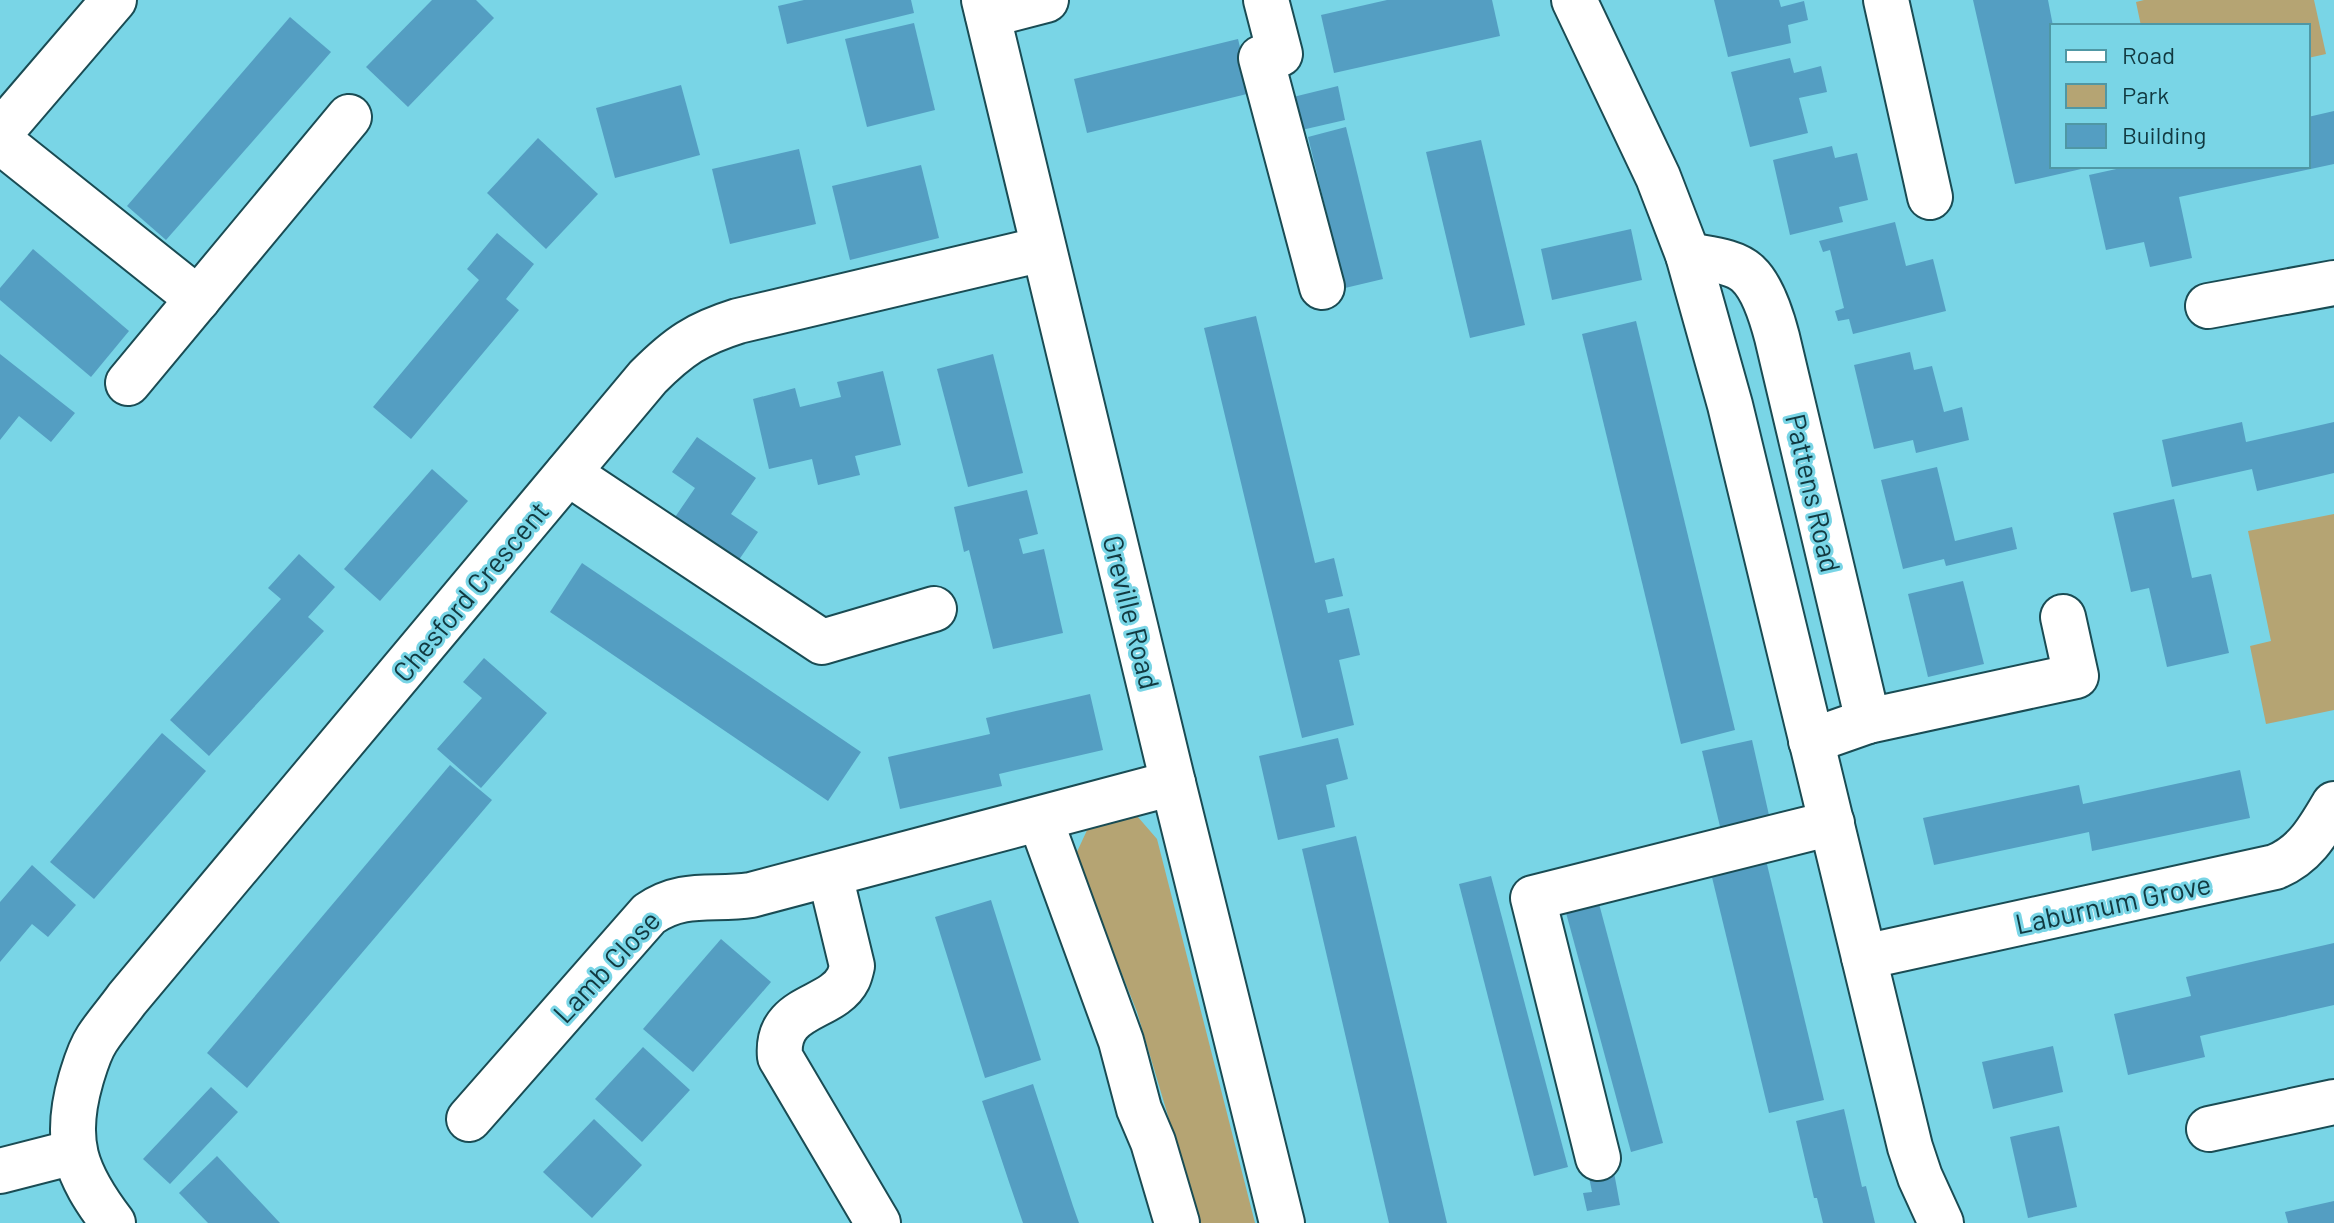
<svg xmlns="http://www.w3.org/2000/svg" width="2334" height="1223" font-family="Barlow,sans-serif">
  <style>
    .green { fill: #b5a473 }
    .building { fill: #549ec2 }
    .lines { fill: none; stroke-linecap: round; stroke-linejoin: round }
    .minor-casing { stroke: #1a4c54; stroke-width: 48 }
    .minor { stroke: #fff; stroke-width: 44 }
    .labels { text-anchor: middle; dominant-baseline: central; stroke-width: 6; stroke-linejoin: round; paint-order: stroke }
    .street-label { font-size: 28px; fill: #113940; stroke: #79d5e6 }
  </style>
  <rect width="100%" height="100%" fill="#79d5e6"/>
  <g class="green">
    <path d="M2144,0h170l12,54 -18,4v-32h-167l-5,-24z"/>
    <path d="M2334,514v196l-68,14 -16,-78 21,-5 -23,-110z"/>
    <path d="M1131,809l26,30 98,384h-55l-63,-211 -62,-156 14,-30z"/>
  </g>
  <g class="building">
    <path d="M432,0h44l18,18 -86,89 -42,-40z"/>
    <path d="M804,0h107l3,13 -127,31 -9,-38z"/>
    <path d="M1387,0h105l8,36 -166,37 -13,-58z"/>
    <path d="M1714,0h65l2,7 23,-6 4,19 -20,5 3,18 -63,14z"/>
    <path d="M1973,0h75l5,26 -1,140 38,1 -75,17z"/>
    <path d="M290,17l41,35 -165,188 -39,-34z"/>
    <path d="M914,23l21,87 -68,17 -22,-88z"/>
    <path d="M1238,39l13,54 -164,40 -13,-54z"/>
    <path d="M1790,58l4,15 27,-7 6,26 -28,6 9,35 -58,14 -19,-75z"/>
    <path d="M681,85l19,70 -85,23 -19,-70z"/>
    <path d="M1338,86l7,34 -52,12 -8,-33z"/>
    <path d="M2334,111v53l-155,33 13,61 -42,9 -6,-25 -38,8 -17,-75 41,-9h178v-49z"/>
    <path d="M1346,127l37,152 -38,9 -37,-151z"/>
    <path d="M538,138l60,56 -52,55 -59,-56z"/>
    <path d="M1481,140l44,185 -55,13 -44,-186z"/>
    <path d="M1832,146l3,12 22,-5 11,47 -29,7 4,15 -53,13 -17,-75z"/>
    <path d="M799,149l17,75 -86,20 -18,-75z"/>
    <path d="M921,165l18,73 -89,22 -18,-74z"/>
    <path d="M1895,222l11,44 27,-7 13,52 -93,23 -4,-15 -11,2 -3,-10 9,-3 -14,-58 -7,2 -4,-11z"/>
    <path d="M1631,229l11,51 -90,20 -11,-51z"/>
    <path d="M497,233l37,31 -28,35 13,11 -108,129 -38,-32 106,-127 -12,-11z"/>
    <path d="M33,249l96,82 -38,46 -91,-77v-12z"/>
    <path d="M1256,316l59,247 19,-5 9,38 -18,4 3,13 21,-5 11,47 -21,5 15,65 -52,13 -98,-410z"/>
    <path d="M1636,321l99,409 -54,14 -99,-410z"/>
    <path d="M1910,352l4,18 18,-4 12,46 18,-5 7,33 -53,13 -3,-13 -39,9 -20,-84z"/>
    <path d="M0,354l75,59 -24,29 -32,-26 -19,24z"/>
    <path d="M993,354l30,119 -55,14 -31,-118z"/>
    <path d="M883,371l18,74 -46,11 5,19 -42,10 -6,-26 -43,10 -16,-70 42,-11 5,19 41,-10 -4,-15z"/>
    <path d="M2242,422l4,20 88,-20v51l-77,18 -5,-22 -80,18 -10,-47z"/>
    <path d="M697,437l59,41 -25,36 27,18 -24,35 -63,-44 24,-35 -23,-16z"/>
    <path d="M1937,467l18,74 57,-14 5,22 -71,17 -2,-7 -41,10 -22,-89z"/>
    <path d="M432,469l36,32 -88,100 -36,-32z"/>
    <path d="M1027,490l11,44 -19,5 4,15 21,-5 19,84 -70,16 -24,-99 -5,2 -10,-45z"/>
    <path d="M2174,499l18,79 19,-4 18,79 -62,14 -18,-79 -18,4 -18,-79z"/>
    <path d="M299,554l36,33 -27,30 16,14 -115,125 -39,-36 111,-121 -13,-11z"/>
    <path d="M582,563l279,189 -33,49 -278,-189z"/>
    <path d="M1963,581l21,83 -56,13 -20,-83z"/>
    <path d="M484,658l63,55 -66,75 -44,-39 45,-51 -19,-16z"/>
    <path d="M1090,694l13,56 -104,24 3,12 -102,23 -12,-52 102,-23 -4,-16z"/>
    <path d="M162,733l44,38 -112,128 -44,-37z"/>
    <path d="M1338,738l10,41 -22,6 9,42 -57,13 -19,-84z"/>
    <path d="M1752,740l19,84 -49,11 -20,-84z"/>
    <path d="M450,765l42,35 -245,288 -40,-35z"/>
    <path d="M2240,770l10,48 -158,33 -3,-19 -155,33 -11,-47 156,-33 4,19z"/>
    <path d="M1356,836l58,245 33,142h-58l-87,-374z"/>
    <path d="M1765,856l59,244 -55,13 -59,-244z"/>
    <path d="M32,865l44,40 -28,32 -16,-13 -32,38v-60z"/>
    <path d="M1491,876l77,291 -34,9 -75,-292z"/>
    <path d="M991,900l50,160 -56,18 -50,-161z"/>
    <path d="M1598,900l65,243 -32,9 -66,-243z"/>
    <path d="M721,939l50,43 -78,90 -50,-43z"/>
    <path d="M2334,943v62l-134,31 5,21 -77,18 -14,-61 77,-18 -5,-19z"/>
    <path d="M2053,1046l10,46 -70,17 -11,-47z"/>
    <path d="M643,1047l47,43 -48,52 -47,-43z"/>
    <path d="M1033,1084l40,122 6,17h-56l-14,-41 -27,-81z"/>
    <path d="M211,1087l27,25 -68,72 -27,-25z"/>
    <path d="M1844,1109l18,78 4,-1 9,37h-52l-6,-25h-3l-18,-77z"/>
    <path d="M594,1119l48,46 -50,53 -49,-46z"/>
    <path d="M2059,1126l18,81 -49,11 -18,-81z"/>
    <path d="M217,1156l63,67h-72l-29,-30z"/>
    <path d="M1613,1167l7,38 -33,6 -4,-18 9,-1 -4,-20z"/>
    <path d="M2334,1201v22h-46l-3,-11z"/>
  </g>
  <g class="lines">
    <g class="minor-casing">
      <g id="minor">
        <path d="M984,0l189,783 109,440"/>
        <path d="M1266,0l14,54 -19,4 61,229"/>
        <path d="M1574,0l84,177 30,78 42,150 180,742 10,30 21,46"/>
        <path d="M1886,0l44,197"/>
        <path d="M988,15l58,-15"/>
        <path d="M0,133l114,-133"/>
        <path d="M0,141l198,158"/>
        <path d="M1688,255c18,4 46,5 60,19 15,14 24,44 29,63l91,384 -57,20"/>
        <path d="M2208,306l126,-23"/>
        <path d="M128,383l221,-266"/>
        <path d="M568,473l254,169 112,-33"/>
        <path d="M1868,721l208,-45 -13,-59"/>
        <path d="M1040,819l81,222 18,68 14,33 24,81"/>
        <path d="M830,875l22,91c-1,4 -2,9 -4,13 -16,32 -73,25 -68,78l98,166"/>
        <path d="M1864,957l411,-90c30,-12 43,-36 59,-63"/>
        <path d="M469,1119l180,-205c35,-24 64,-13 102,-19l422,-112"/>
        <path d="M2209,1129l125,-27"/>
        <path d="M1598,1158l-65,-260 299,-75"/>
        <path d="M0,1171l74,-19"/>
        <path d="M113,1223c-38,-50 -50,-82 -32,-144 4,-13 8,-28 16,-40 9,-14 20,-26 30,-40l521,-622c31,-31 49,-43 90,-56l305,-72"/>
      </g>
    </g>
    <use href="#minor" class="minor"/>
  </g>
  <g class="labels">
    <g class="street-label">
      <text transform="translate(1814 493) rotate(77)">Pattens Road</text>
      <text transform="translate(470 591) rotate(-50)">Chesford Crescent</text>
      <text transform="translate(1132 612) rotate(76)">Greville Road</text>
      <text transform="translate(2113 903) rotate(-12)">Laburnum Grove</text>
      <text transform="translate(606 966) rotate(-47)">Lamb Close</text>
    </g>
  </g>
  <rect x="2050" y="24" width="260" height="144" fill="#79d5e6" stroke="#4f97a4" stroke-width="2"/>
  <rect x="2066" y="50" width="40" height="12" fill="#ffffff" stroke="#4f97a4" stroke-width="2"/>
  <text x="2122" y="64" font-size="24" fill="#113940">Road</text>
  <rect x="2066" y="84" width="40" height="24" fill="#b5a473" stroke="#4f97a4" stroke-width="2"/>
  <text x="2122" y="104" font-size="24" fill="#113940">Park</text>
  <rect x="2066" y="124" width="40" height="24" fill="#549ec2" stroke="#4f97a4" stroke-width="2"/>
  <text x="2122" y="144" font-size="24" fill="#113940">Building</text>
</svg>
